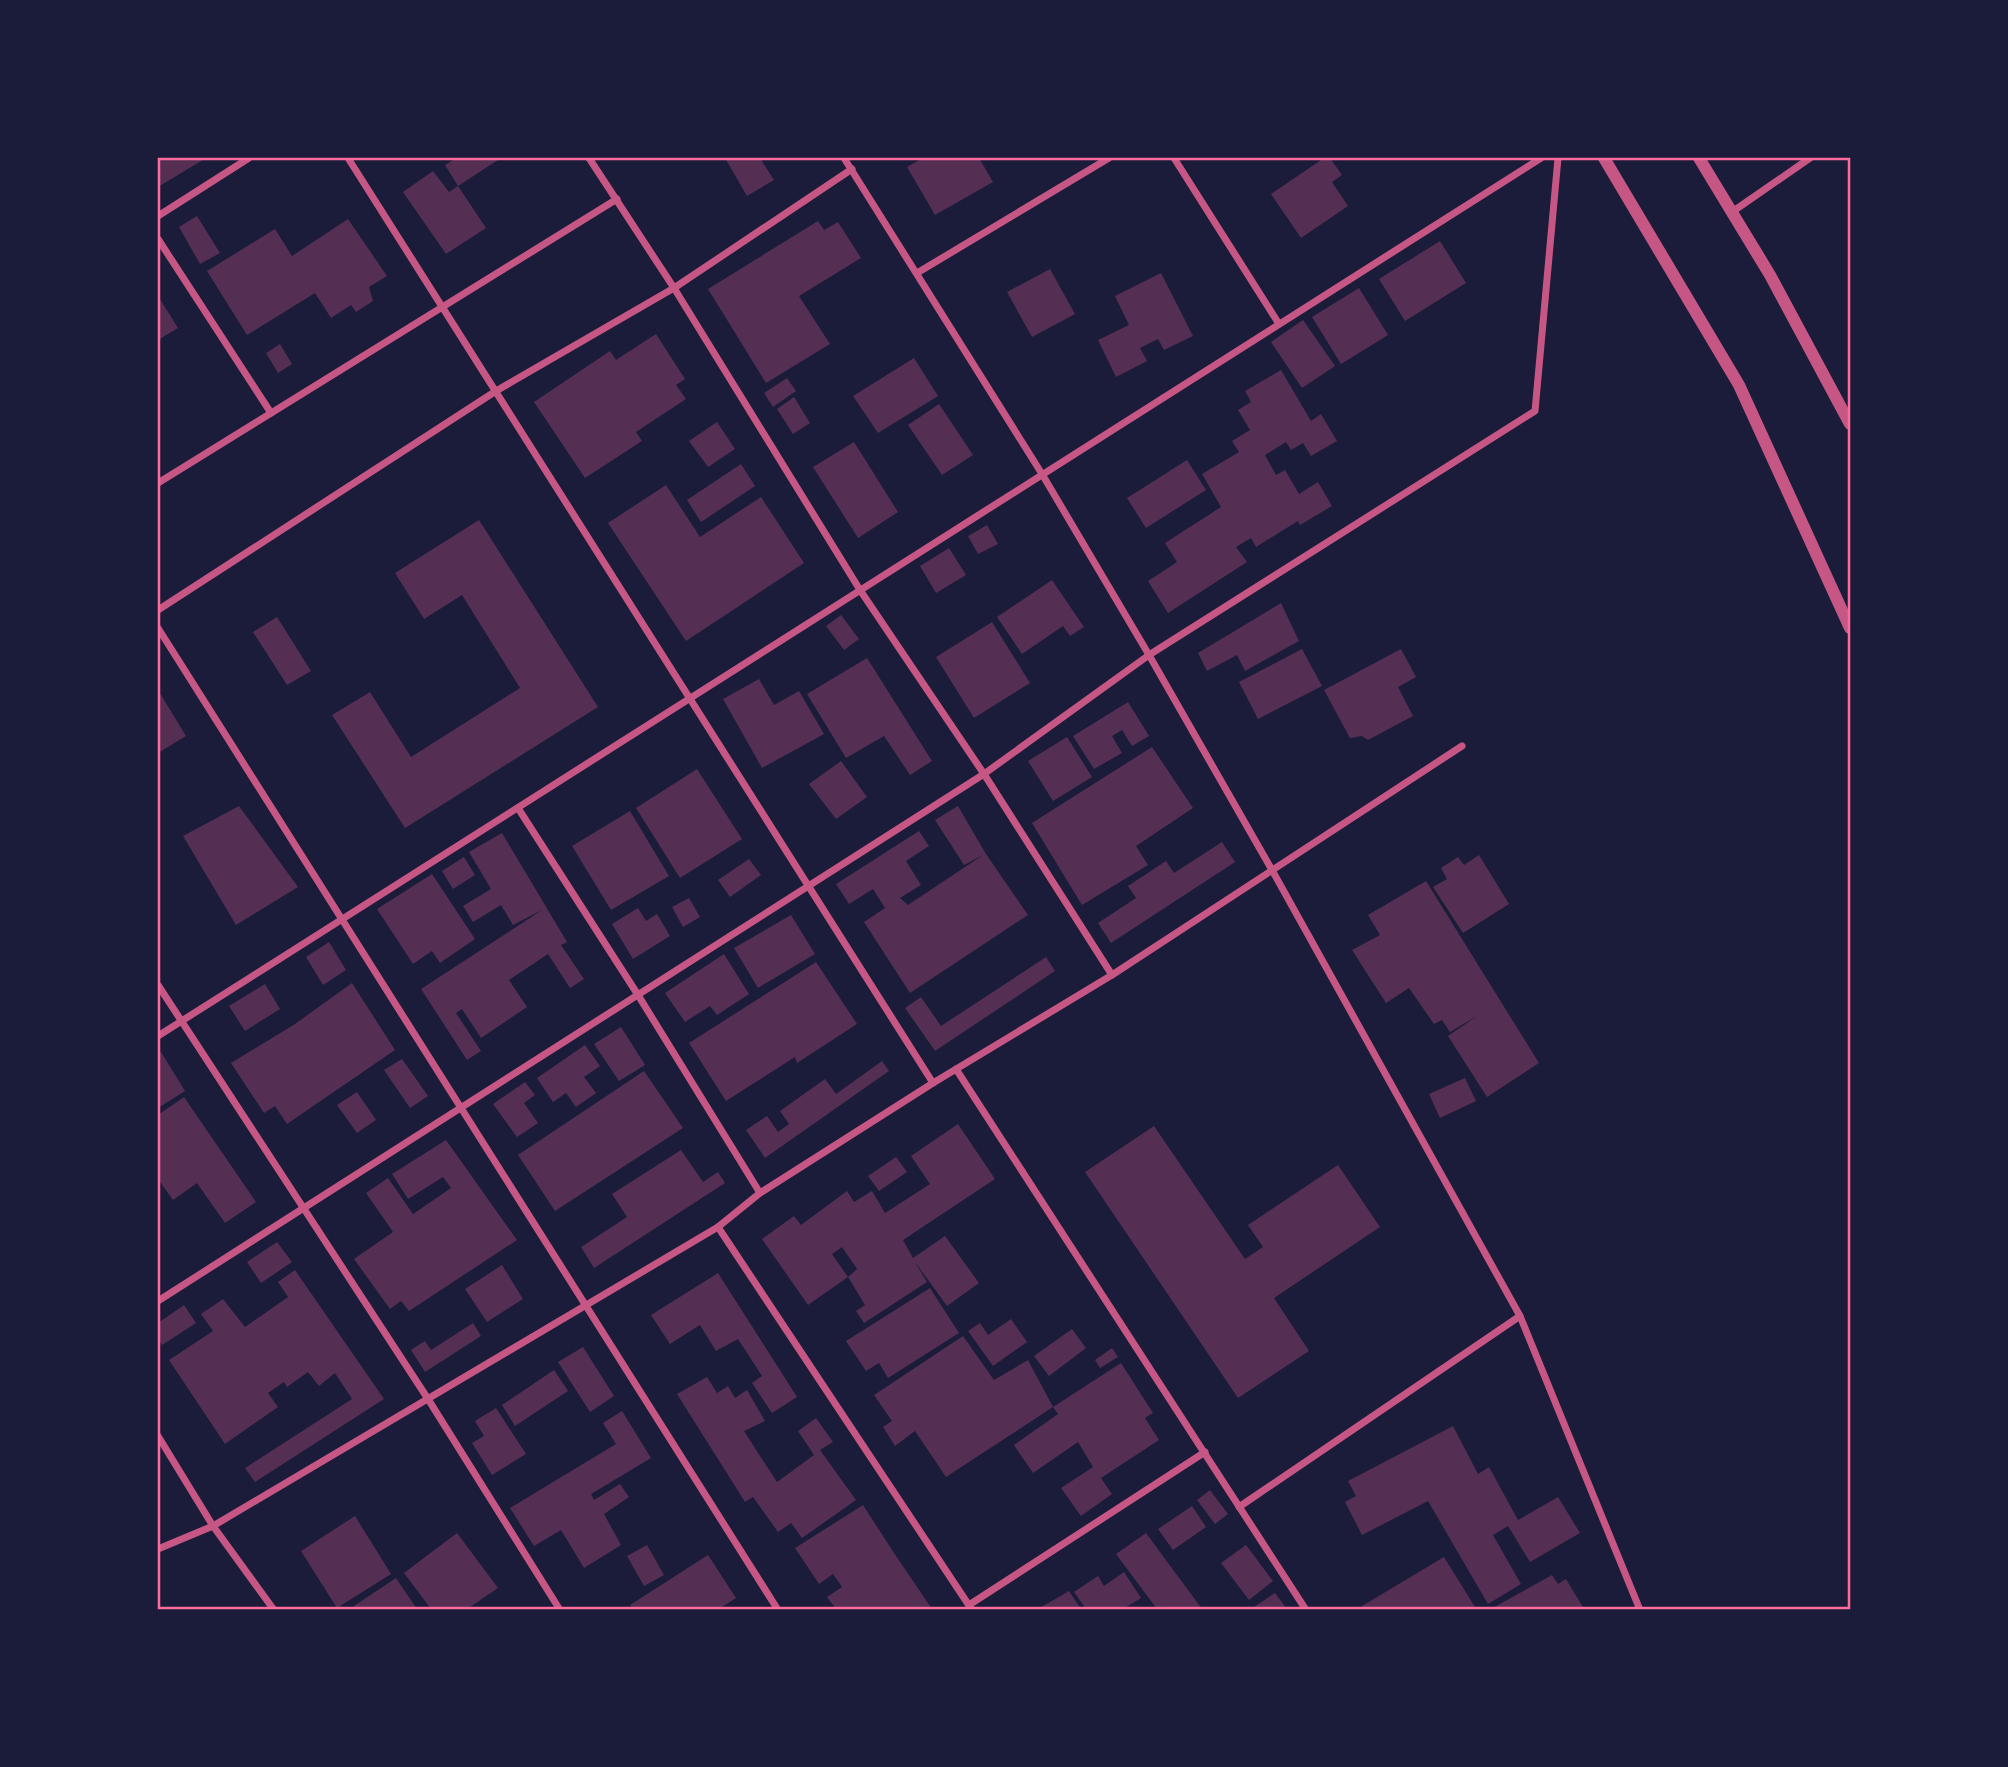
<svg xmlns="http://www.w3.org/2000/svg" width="2008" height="1767" font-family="'Space Grotesk',sans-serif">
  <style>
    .building { fill: #542f53 }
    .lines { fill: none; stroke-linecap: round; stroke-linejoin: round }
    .minor { stroke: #c65784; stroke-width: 7 }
    .tertiary { stroke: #c65784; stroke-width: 12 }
    .neatline { fill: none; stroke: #ff6b9d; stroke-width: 2.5 }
  </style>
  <rect width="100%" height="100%" fill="#1b1b3a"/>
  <g class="building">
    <path d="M161,158l22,1 23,-1 -48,29v-28z"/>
    <path d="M456,158h45l-43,28 -13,-21z"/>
    <path d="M725,158h35l14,22 -27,16z"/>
    <path d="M923,158h56l14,24 -58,33 -28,-48z"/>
    <path d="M1324,158h6l12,17 -10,7 16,24 -47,32 -30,-44z"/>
    <path d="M433,171l16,21 9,-6 28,42 -40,26 -43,-62z"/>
    <path d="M197,216l23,37 -20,11 -21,-37z"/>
    <path d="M348,219l39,57 -18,11 4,14 -17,11 -5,-7 -20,13 -16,-25 -68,42 -40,-64 68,-42 17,27z"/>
    <path d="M818,221l6,9 14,-8 23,36 -62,38 31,48 -64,39 -58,-94z"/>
    <path d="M1440,241l26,42 -61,38 -26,-42z"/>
    <path d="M1050,269l25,45 -43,23 -25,-45z"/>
    <path d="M1161,273l32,63 -29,14 -6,-11 -18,9 7,13 -31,16 -18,-37 31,-15 -14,-29z"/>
    <path d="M1359,288l29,47 -47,29 -29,-47z"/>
    <path d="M158,296l20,32 -20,12z"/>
    <path d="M1303,320l32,46 -33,22 -31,-46z"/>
    <path d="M656,334l29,45 -9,6 10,14 -50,33 6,9 -57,37 -51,-76 76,-51 6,9z"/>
    <path d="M280,344l12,20 -14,9 -12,-20z"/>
    <path d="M914,358l24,38 -60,37 -25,-37z"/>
    <path d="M1281,370l30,51 10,-7 16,27 -26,15 -8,-13 -12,7 -5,-8 -21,13 11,20 9,-5 14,24 19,-12 14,24 -32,19 -2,-4 -42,26 -5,-9 -15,9 11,15 -79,51 -20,-32 29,-19 -12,-19 56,-36 -19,-33 37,-22 -7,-11 18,-11 -12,-20 13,-8 -6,-11z"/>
    <path d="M787,378l9,13 -23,16 -9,-14z"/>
    <path d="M794,397l16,26 -17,11 -16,-25z"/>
    <path d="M939,404l34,51 -31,20 -34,-50z"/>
    <path d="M717,422l18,27 -27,18 -19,-26z"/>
    <path d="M854,442l44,70 -40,26 -45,-71z"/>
    <path d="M1187,460l19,30 -60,38 -19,-30z"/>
    <path d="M741,464l14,22 -54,36 -14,-22z"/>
    <path d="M666,485l34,52 61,-40 43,66 -118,78 -78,-118z"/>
    <path d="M479,520l119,187 -193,121 -73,-113 38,-23 41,65 109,-69 -58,-93 -38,24 -29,-46z"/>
    <path d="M987,525l11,19 -20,10 -10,-18z"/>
    <path d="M949,548l17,27 -30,18 -16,-27z"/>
    <path d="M1052,580l32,47 -14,9 -7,-10 -41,28 -25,-37z"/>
    <path d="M1281,603l18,38 -54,30 -8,-16 -30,16 -9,-18z"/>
    <path d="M841,615l18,24 -15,11 -18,-24z"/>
    <path d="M277,617l34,54 -24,14 -34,-53z"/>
    <path d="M992,622l38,61 -56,35 -38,-61z"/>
    <path d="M1302,649l20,37 -64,33 -19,-37z"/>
    <path d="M1401,649l15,28 -18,10 15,29 -45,24 -6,-4 -12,2 -26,-48z"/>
    <path d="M867,658l65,103 -22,14 -26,-39 -38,22 -39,-64z"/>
    <path d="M759,679l15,26 25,-14 25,43 -62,34 -39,-69z"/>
    <path d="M158,690l28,46 -28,17z"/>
    <path d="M1128,702l21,34 -17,10 -10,-16 -10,6 10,17 -28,16 -21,-33z"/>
    <path d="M1067,737l25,40 -39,24 -25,-40z"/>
    <path d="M1152,747l41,61 -57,38 12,19 -66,40 -50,-82z"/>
    <path d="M841,761l26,36 -31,22 -27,-35z"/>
    <path d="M697,769l45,70 -62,39 -44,-70z"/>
    <path d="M239,806l59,81 -62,38 -53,-89z"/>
    <path d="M958,806l28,48 42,61 -118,78 -46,-71 21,-14 -12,-19 -24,15 -13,-20 83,-53 10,15 -23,15 15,24 -21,13 8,7 75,-50 -19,10 -29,-45z"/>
    <path d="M630,811l39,65 -58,34 -39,-64z"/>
    <path d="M502,833l65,109 -6,3 23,34 -14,9 -22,-34 -39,26 18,27 -46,31 -19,-29 -6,4 25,38 -14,9 -46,-71 121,-79 -29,15 -12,-20 -28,17 -10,-16 28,-17 -22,-37z"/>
    <path d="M1222,842l13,20 -124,81 -13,-20 38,-25 -8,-12 38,-25 8,12z"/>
    <path d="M1479,855l30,49 -46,29 -30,-46 14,-8 -6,-11 17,-11 6,8z"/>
    <path d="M464,857l11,18 -22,14 -11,-18z"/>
    <path d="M749,859l12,16 -31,22 -12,-17z"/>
    <path d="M432,874l43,65 -35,24 -8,-12 -19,13 -36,-55z"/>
    <path d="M1426,881l113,182 -52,34 -39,-61 29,-20 -27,16 -8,-12 -8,4 -25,-36 -23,15 -34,-53 28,-15 -12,-20z"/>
    <path d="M689,898l11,19 -17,10 -11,-20z"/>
    <path d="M638,908l8,13 11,-7 13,22 -37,23 -21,-35z"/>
    <path d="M791,915l24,39 -57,34 -24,-40z"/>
    <path d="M329,942l17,28 -23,15 -17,-28z"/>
    <path d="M724,954l25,40 -32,21 -7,-9 -25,16 -20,-29z"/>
    <path d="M1046,957l9,14 -120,80 -30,-43 16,-11 20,29z"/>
    <path d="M816,962l41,62 -60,39 -2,-6 -69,44 -37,-58z"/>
    <path d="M352,983l43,67 -108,74 -12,-18 -11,7 -33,-50 64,-39z"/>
    <path d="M265,984l15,25 -35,22 -16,-25z"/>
    <path d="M621,1027l24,38 -26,16 -25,-37z"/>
    <path d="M585,1045l15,21 -16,11 12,16 -20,14 -10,-14 -13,9 -16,-24z"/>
    <path d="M161,1052l24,39 -27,17v-54z"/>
    <path d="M402,1059l26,37 -18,12 -26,-38z"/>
    <path d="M882,1061l7,10 -124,87 -19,-28 21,-14 11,16 11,-8 -9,-13 45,-32 11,15z"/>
    <path d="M644,1071l39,57 -128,83 -37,-56z"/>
    <path d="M1465,1078l11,23 -36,17 -11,-24z"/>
    <path d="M525,1082l10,13 -11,8 14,20 -21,14 -24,-33z"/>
    <path d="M357,1092l19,28 -19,13 -20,-28z"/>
    <path d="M184,1097l72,105 -31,21 -28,-40 -24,17 -15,-21v-64z"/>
    <path d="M958,1124l37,55 -92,61 10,18 32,-22 34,47 -32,23 -32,-44 12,20 -63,41 -8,-12 9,-6 -17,-28 9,-8 -15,-22 -10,7 16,23 -40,28 -46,-66 32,-23 7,9 46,-34 7,11 18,-11 13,22 45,-29 -19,-28z"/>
    <path d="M1154,1126l91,133 18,-12 -15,-22 90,-60 42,62 -106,71 35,53 -71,47 -153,-226z"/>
    <path d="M446,1140l71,100 -108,71 -8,-10 -11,8 -36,-50 39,-27 -27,-39 22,-15 25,36 38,-26 -8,-11 -35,22 -16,-25z"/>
    <path d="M681,1150l22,32 15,-10 7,11 -131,85 -13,-21 46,-30 -15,-23z"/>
    <path d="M896,1157l11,15 -28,19 -11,-15z"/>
    <path d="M277,1242l15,20 -31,21 -14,-21z"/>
    <path d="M502,1265l21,34 -36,23 -22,-33z"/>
    <path d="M295,1270l89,129 -129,83 -10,-14 107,-69 -17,-26 -16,13 -11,-14 -21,15 -3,-5 -16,11 10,14 -53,37 -56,-84 44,-29 -12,-17 22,-15 22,28 43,-30 -10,-15z"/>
    <path d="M718,1273l79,124 -25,16 -20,-30 10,-7 -24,-37 -22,12 -16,-26 -30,19 -19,-29z"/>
    <path d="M930,1288l29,45 -71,45 -9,-15 -13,8 -20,-30z"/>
    <path d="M184,1305l12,18 -34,22 -4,-6v-16z"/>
    <path d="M1011,1319l16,23 -34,24 -25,-35 12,-8 8,12z"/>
    <path d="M473,1323l8,13 -56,36 -14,-22 14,-9 6,9z"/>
    <path d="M1072,1329l14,19 -37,28 -15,-20z"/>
    <path d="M963,1336l31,44 34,-20 25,47 -107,70 -31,-46 -20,15 -12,-19 9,-6 -18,-26z"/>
    <path d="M583,1347l31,49 -24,16 -32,-50z"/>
    <path d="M1112,1348l6,9 -18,11 -5,-8z"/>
    <path d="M1121,1363l32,50 -8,5 14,22 -58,38 11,16 -31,22 -20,-28 32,-21 -15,-25 -45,31 -19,-28 44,-31 -5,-7z"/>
    <path d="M554,1370l14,21 -53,35 -13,-21z"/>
    <path d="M707,1377l10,16 11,-7 7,12 12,-8 18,31 -21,10 33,51 37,-27 -16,-24 18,-13 17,24 -13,8 36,50 -54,38 -11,-15 -13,9 -25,-35 -8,5 -68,-108z"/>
    <path d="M496,1408l30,46 -34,21 -20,-32 12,-7 -9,-15z"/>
    <path d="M622,1411l29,47 -60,36 3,6 26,-16 9,13 -25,17 17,31 -37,23 -23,-38 -27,16 -24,-38 106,-64 -13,-21z"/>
    <path d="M1453,1426l25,48 11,-7 29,53 40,-23 22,36 -50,29 -22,-36 -15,9 28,49 -33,20 -60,-103 -66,34 -17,-33 11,-6 -8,-15z"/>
    <path d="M1210,1490l18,24 -13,10 -18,-24z"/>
    <path d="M863,1505l31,48 38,56h-96l-9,-12 15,-10 -9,-13 -14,10 -24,-36z"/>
    <path d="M1192,1506l14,21 -33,23 -15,-21z"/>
    <path d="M355,1516l36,58 -54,34 -36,-57z"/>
    <path d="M457,1533l41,55 -31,21h-36l-27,-36z"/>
    <path d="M1146,1533l56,76h-45l-41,-55z"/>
    <path d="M647,1545l17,30 -20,11 -17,-30z"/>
    <path d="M1246,1545l27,36 -24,19 -28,-37z"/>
    <path d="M708,1555l28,43 -17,11h-86l-3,-4z"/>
    <path d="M1444,1557l31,50 -4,2h-114z"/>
    <path d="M1124,1572l17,26 -18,11h-37l-12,-17 24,-16 6,10z"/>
    <path d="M1552,1575l6,9 8,-5 18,30h-93z"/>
    <path d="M396,1578l21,31h-60l-3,-3z"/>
    <path d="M1069,1591l12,18h-43z"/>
    <path d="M1275,1593l12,16h-32l-1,-2z"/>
  </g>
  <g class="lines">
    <g class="minor">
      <path d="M348,158l585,925"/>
      <path d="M589,158l85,130 186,302 124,184 128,201"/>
      <path d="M844,158l198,316 107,181 123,215 248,446 120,294"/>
      <path d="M1174,158l105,166"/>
      <path d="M1732,212l78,-54"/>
      <path d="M158,216l91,-58"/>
      <path d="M158,239l113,174"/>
      <path d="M917,273l192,-115"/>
      <path d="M158,483l459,-284"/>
      <path d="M158,610l338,-219 178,-103 178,-119"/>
      <path d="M158,628l620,982"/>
      <path d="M518,808l120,187 122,198"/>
      <path d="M158,985l270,414 132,211"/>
      <path d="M158,1036l1383,-878"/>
      <path d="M956,1069l350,541"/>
      <path d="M718,1227l254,383"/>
      <path d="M158,1301l826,-527 165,-119 386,-244 23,-253"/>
      <path d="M158,1436l55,90 61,84"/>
      <path d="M1239,1507l281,-191"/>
      <path d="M158,1549l55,-23 505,-299 42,-34 173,-110 179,-108 350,-229"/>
      <path d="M969,1605l236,-153"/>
    </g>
    <g class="tertiary">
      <path d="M1604,158l135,227 111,243"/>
      <path d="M1699,158l71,117 80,149"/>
    </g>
  </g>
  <rect width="2008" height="1767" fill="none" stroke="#1b1b3a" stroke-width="318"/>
  <rect x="159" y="159" width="1690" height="1449" class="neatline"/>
</svg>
